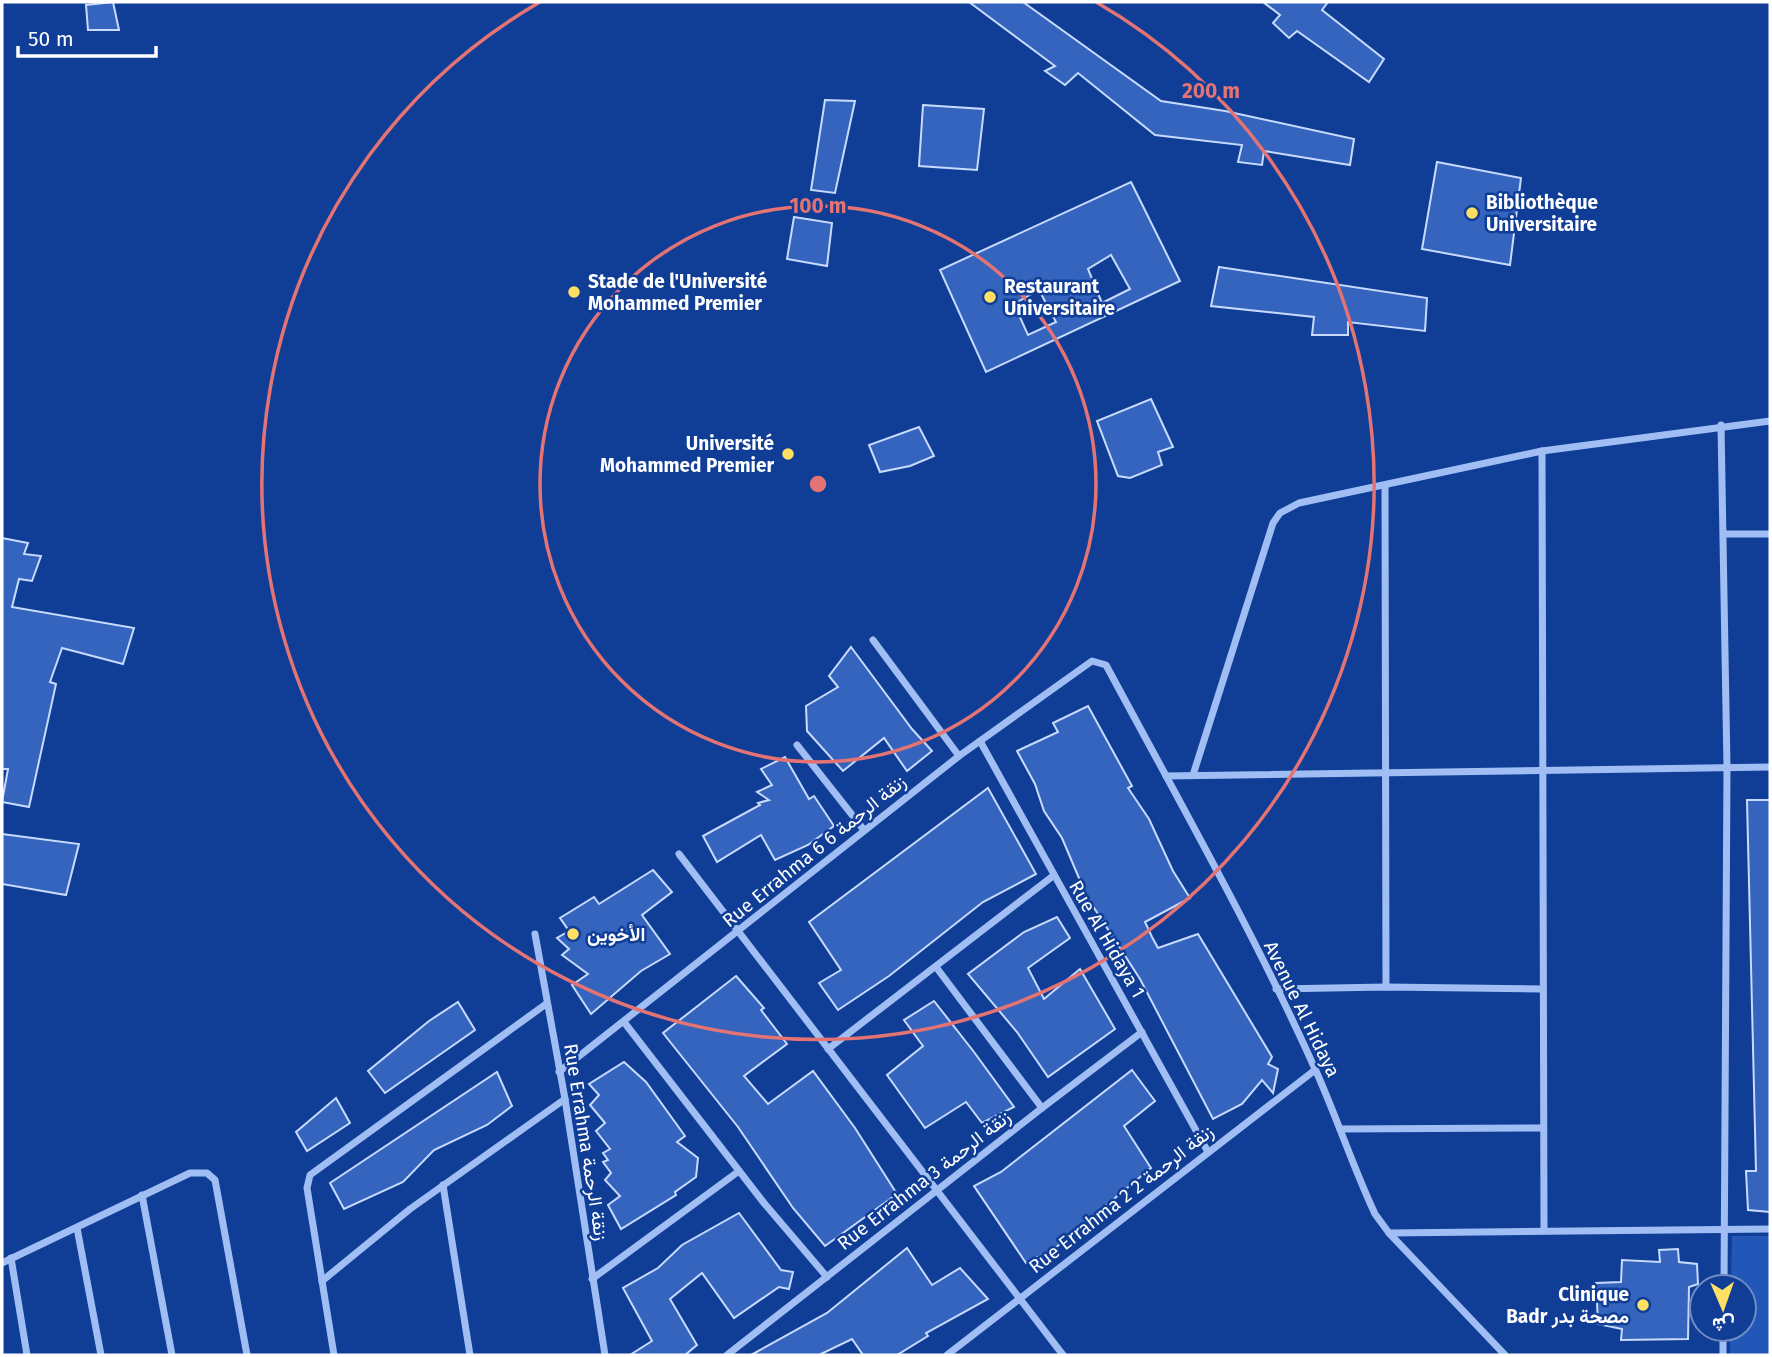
<svg xmlns="http://www.w3.org/2000/svg" width="1772" height="1357" font-family="'Fira Sans',Vazirmatn,sans-serif">
  <style>
    .green { fill: #2256b7 }
    .building { fill: #3464be; stroke: #c8dbfe; stroke-width: 2; fill-rule: evenodd }
    .lines { fill: none; stroke-linecap: round; stroke-linejoin: round }
    .street { stroke: #a0bef4; stroke-width: 7 }
    .ring { fill: none; stroke: #e47373; stroke-width: 3.5 }
    .poi-dot { fill: #ffe063; stroke: #103e97; stroke-width: 2.5 }
    .labels { text-anchor: middle; dominant-baseline: central; stroke-width: 5; stroke-linejoin: round; paint-order: stroke }
    .poi-label { font-size: 19px; font-weight: bold; fill: #fff; stroke: #103e97; text-anchor: start }
    .street-label { font-size: 19px; fill: #fff; stroke: #103e97 }
    .centre { fill: #e47373; stroke: #103e97; stroke-width: 3.5 }
    .ring-label { font-size: 21px; text-anchor: middle; font-weight: bold; fill: #e47373; stroke: #103e97; stroke-width: 5; stroke-linejoin: round; paint-order: stroke }
  </style>
  <rect width="100%" height="100%" fill="#103e97"/>
  <path class="green" d="M1732,1236h38v118l-40,1v-26h14v-42h-13z"/>
  <g class="building">
    <path d="M113,2l6,28h-31l-2,-25z"/>
    <path d="M969,2h54l138,99 64,10 129,28 -4,26 -86,-14 -2,14 -24,-3 4,-17 -87,-10 -77,-62 -13,12 -20,-14 10,-5z"/>
    <path d="M1263,2h65l-6,8 62,49 -15,23 -72,-51 -8,7 -16,-15 7,-8z"/>
    <path d="M825,100l30,1 -20,92 -24,-3z"/>
    <path d="M923,105l61,4 -7,61 -58,-4z"/>
    <path d="M1437,162l84,16 -11,87 -88,-16z"/>
    <path d="M1131,182l49,99 -194,91 -46,-102zM1111,255l19,34 -28,14 -14,-34zM1039,290l17,32 -28,13 -14,-31z"/>
    <path d="M794,217l38,6 -5,43 -40,-7z"/>
    <path d="M1219,267l208,31 -2,33 -77,-9v13h-36l2,-18 -103,-11z"/>
    <path d="M1151,399l22,48 -15,5 4,13 -32,13 -12,-2 -21,-55z"/>
    <path d="M919,427l15,29 -24,10 -30,6 -11,-27z"/>
    <path d="M2,538l26,5 -4,11 17,2 -9,25 -13,-2 -7,28 122,21 -11,36 -61,-16 -12,34 6,2 -27,123 -27,-5 6,-33h-6z"/>
    <path d="M851,647l61,82 20,22 -25,20 -23,-33 -41,33 -36,-40 -1,-25 32,-19 -9,-11z"/>
    <path d="M1088,706l44,80 -4,2 21,31 24,52 17,27 -45,24 7,15 6,11 40,-14 74,123 -4,7 10,5 -5,24 -11,-13 -20,24 -29,15 -73,-140 -53,-82 -25,-59 -18,-27 -9,-27 -18,-33 41,-19 -5,-9z"/>
    <path d="M785,757l24,42 5,-3 20,30 -26,19 -33,15 -14,-25 -44,27 -14,-26 57,-31 -2,-2 11,-3 -12,-8 15,-7 -11,-16z"/>
    <path d="M988,788l48,86 -53,28 -94,74 -51,34 -19,-27 22,-13 -32,-48z"/>
    <path d="M1747,800h23v412l-22,-2 -2,-39h10z"/>
    <path d="M2,834l77,10 -13,51 -64,-11z"/>
    <path d="M653,870l19,22 -30,23 28,39 -29,17 -50,43 -19,-29 16,-11 -26,-19 7,-6 -12,-11 12,-7 -9,-13 34,-21 5,7z"/>
    <path d="M1057,917l13,21 -42,30 16,31 36,-30 35,60 -67,48 -31,-45 -49,-58 56,-42z"/>
    <path d="M736,976l28,32 -3,2 26,34 -43,32 24,28 45,-33 42,57 42,66 -72,52 -32,-38 -55,-81 -75,-94z"/>
    <path d="M934,1001l40,51 40,55 -32,16 -16,-21 -41,26 -38,-53 36,-29 -19,-26z"/>
    <path d="M458,1002l17,28 -90,63 -17,-22 61,-50z"/>
    <path d="M624,1062l22,20 39,54 -8,6 21,16 -2,19 -21,15 1,3 -55,34 -13,-24 12,-9 -15,-16 6,-7 -8,-11 5,-2 -5,-7 7,-4 -14,-18 9,-8 -15,-18 9,-10 -10,-11z"/>
    <path d="M1132,1070l23,31 -31,25 27,42 -97,81 -28,14 -52,-77 27,-14z"/>
    <path d="M497,1072l15,34 -25,19 -53,25 -31,32 -59,27 -14,-26z"/>
    <path d="M336,1098l14,25 -43,28 -11,-19z"/>
    <path d="M739,1213l42,57 12,2 -4,17 -10,-2 -45,31 -32,-45 -32,26 27,46 -12,10h-55l22,-14 -29,-53 35,-20 24,-23z"/>
    <path d="M907,1248l25,37 28,-17 28,31 -62,34 2,3 -31,19h-34l-11,-16 -33,16h-68l76,-42z"/>
    <path d="M1678,1249l1,13 18,2 1,20 -9,3 -1,52 -67,1 1,-11 -24,-5 -2,-41 25,-1 1,-22 38,2 -1,-12z"/>
  </g>
  <g class="lines">
    <g class="street">
      <path d="M1721,425l6,342 -3,520"/>
      <path d="M1542,451l2,779"/>
      <path d="M1385,486l1,501"/>
      <path d="M1725,534h45"/>
      <path d="M873,640l86,116"/>
      <path d="M980,741l228,411"/>
      <path d="M797,745l67,85"/>
      <path d="M1193,775l80,-252 7,-10 19,-10 243,-52 228,-30"/>
      <path d="M1166,776l604,-9"/>
      <path d="M679,854l384,501"/>
      <path d="M535,934l30,165 40,256"/>
      <path d="M936,967l106,141"/>
      <path d="M1276,989l110,-2 156,2"/>
      <path d="M624,1022l140,181 63,74"/>
      <path d="M828,1049l225,-173"/>
      <path d="M559,1072l400,-316 133,-95 14,4c72,134 148,268 210,406 21,47 37,96 59,143l14,19 116,122"/>
      <path d="M1340,1129l202,-1"/>
      <path d="M443,1185l27,170"/>
      <path d="M142,1195l30,160"/>
      <path d="M77,1228l24,127"/>
      <path d="M1389,1233l381,-4"/>
      <path d="M11,1258l16,97"/>
      <path d="M2,1263l188,-90h17l8,7 32,175"/>
      <path d="M592,1279l147,-108"/>
      <path d="M322,1281l88,-72 155,-110"/>
      <path d="M334,1355l-27,-167 3,-13 236,-171"/>
      <path d="M727,1355l315,-247 100,-76"/>
      <path d="M947,1355l368,-285"/>
      <path d="M1723,1355v-26"/>
    </g>
  </g>
  <g class="ring">
    <circle cx="818" cy="484" r="278"/>
    <path d="M1096 2A556 556 0 1 1 540 2"/>
  </g>
  <g class="poi-dot">
    <circle cx="1472" cy="213" r="7"/>
    <circle cx="574" cy="292" r="7"/>
    <circle cx="990" cy="297" r="7"/>
    <circle cx="788" cy="454" r="7"/>
    <circle cx="573" cy="934" r="7"/>
    <circle cx="1643" cy="1305" r="7"/>
  </g>
  <g class="labels">
    <g class="poi-label">
      <text x="1486" y="202">Bibliothèque<tspan x="1486" dy="22">Universitaire</tspan></text>
      <text x="588" y="281">Stade de l'Université<tspan x="588" dy="22">Mohammed Premier</tspan></text>
      <text x="1004" y="286">Restaurant<tspan x="1004" dy="22">Universitaire</tspan></text>
      <text x="774" y="443" text-anchor="end">Université<tspan x="774" dy="22">Mohammed Premier</tspan></text>
      <text x="587" y="934">الأخوين</text>
      <text x="1629" y="1294" text-anchor="end">Clinique<tspan x="1629" dy="22">Badr مصحة بدر</tspan></text>
    </g>
    <g class="street-label">
      <text transform="translate(814 851) rotate(-39)">Rue Errahma 6 6 زنقة الرحمة</text>
      <text transform="translate(1107 939) rotate(60)">Rue Al Hidaya 1</text>
      <text transform="translate(1302 1009) rotate(64)">Avenue Al Hidaya</text>
      <text transform="translate(586 1142) rotate(81)">Rue Errahma زنقة الرحمة</text>
      <text transform="translate(924 1180) rotate(-38)">Rue Errahma 3 زنقة الرحمة</text>
      <text transform="translate(1121 1199) rotate(-38)">Rue Errahma 2 2 زنقة الرحمة</text>
    </g>
  </g>
  <circle cx="818" cy="484" r="10" class="centre"/>
  <g class="ring-label">
    <text x="1211" y="98">200 m</text>
    <text x="818" y="213">100 m</text>
  </g>
  <rect width="1772" height="1357" fill="none" stroke="#ffffff" stroke-width="7"/>
  <g transform="translate(1723 1308) rotate(178)"><circle r="33" fill="#103e97" stroke="#708bc1" stroke-width="2"/>
  <path d="M0-5L12 26L0 18L-12 26Z" fill="#ffe063"/>
  <text y="-10" font-size="19" font-weight="bold" text-anchor="middle" fill="#ffffff">ش</text>
  </g>
  <path d="M18 46v10h138v-10" fill="none" stroke="#ffffff" stroke-width="3.5"/>
  <text x="28" y="46" font-size="21" fill="#ffffff" stroke="#103e97" stroke-width="5" paint-order="stroke">50 m</text>
</svg>
